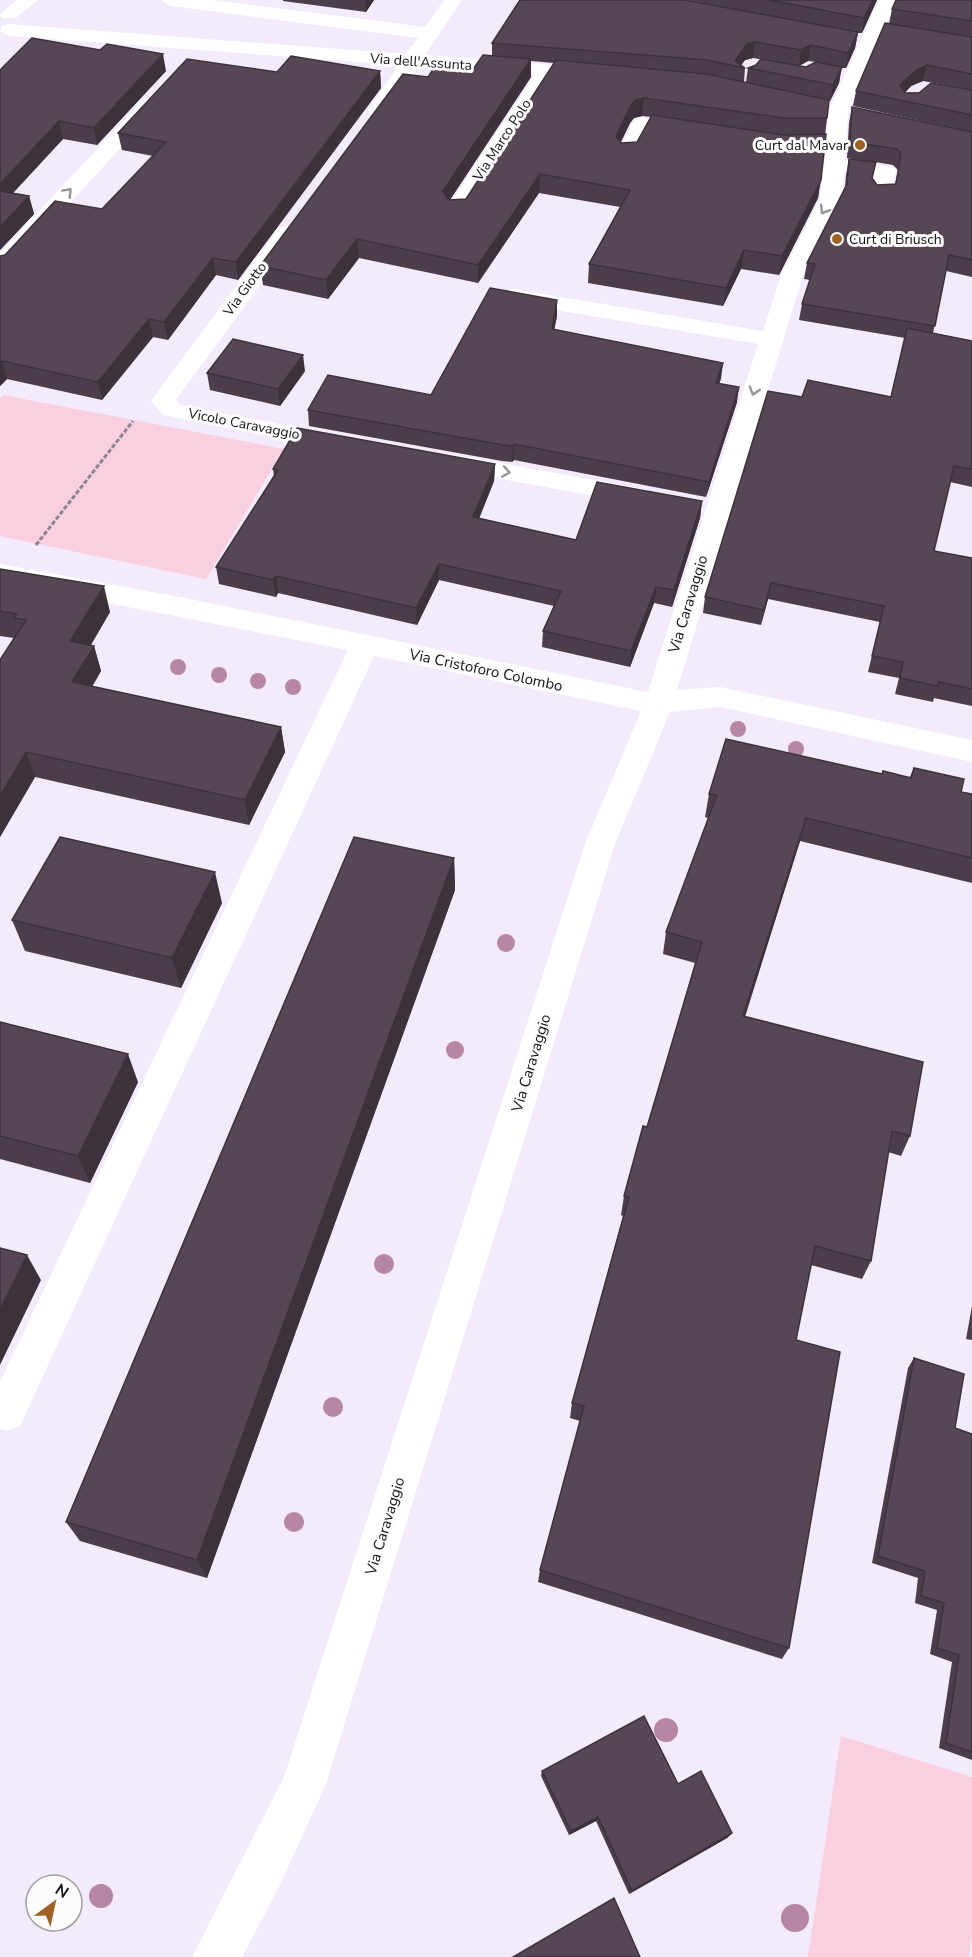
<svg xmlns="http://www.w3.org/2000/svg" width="972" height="1957" font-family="'Nunito Sans',sans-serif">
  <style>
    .green { fill: #facfdf }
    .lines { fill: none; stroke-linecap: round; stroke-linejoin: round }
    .path { stroke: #8b8592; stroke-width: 3; stroke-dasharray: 4.5 2; stroke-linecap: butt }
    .minor { fill: #fff; fill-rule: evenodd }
    .tree { fill: #b686a3 }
    .wall { fill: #4b3d49; fill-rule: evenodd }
    .shaded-wall { fill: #3d323c }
    .building { fill: #574755; stroke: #3d323c; stroke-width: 1.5 }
    .oneway { stroke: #969498 }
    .poi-dot { fill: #9e6324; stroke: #fcfcfc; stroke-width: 2 }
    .labels { text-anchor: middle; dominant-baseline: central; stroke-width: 6; stroke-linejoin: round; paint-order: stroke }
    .far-street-label { font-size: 14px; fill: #16121a; stroke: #fcfcfc }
    .far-poi-label { font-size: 14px; fill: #16121a; stroke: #fcfcfc; text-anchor: end }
    .street-label { font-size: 15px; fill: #16121a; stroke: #fcfcfc }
  </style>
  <rect width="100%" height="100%" fill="#f3eafc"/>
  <g class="green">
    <path d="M3,395l281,54 -78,130 -206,-43v-137z"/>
    <path d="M841,1736l131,41v154l-3,26h-161z"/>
  </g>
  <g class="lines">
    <path class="path" d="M36,545l97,-124"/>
    <g class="minor">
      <path d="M17,0h21l-22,18h-14l-2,-4z"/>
      <path d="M161,0h52l212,27 19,-27h18l-37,55 169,13 10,6 -10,6 -41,-3 -89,139h-16l-3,-5 90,-136 -118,-8 -32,47h-14l-3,-4 31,-45 -390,-29 -9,-5 2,-5 7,-2 397,30 12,-16 -248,-32z"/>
      <path d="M879,0h18l-49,112 -3,48 48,7 3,4 -6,28h-16l-3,-5 4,-18 -31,-4 -2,27 -39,76 -126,415 43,-3 252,53v22l-252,-55 -50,5 -55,132 -289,940 -48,105 -36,68h-50l92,-180 301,-933 56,-133 -267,-55 -354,770 -14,5 -6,-2v-47l348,-732 -348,-68v-18l185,34 463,94 110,-348 -244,-41 -8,-2 -3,-5 3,-5 8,-2 249,42 18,-56 39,-76 8,-87z"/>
      <path d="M150,98l7,2 3,4 -3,4 -149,163 -8,2v-20l143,-153z"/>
      <path d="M642,118l50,7 7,2 3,4 -3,4 -7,2 -43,-6 -15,28h-14l-3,-4 15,-31 3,-4z"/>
      <path d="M287,226l8,2 3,5 -122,167 5,5 19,4 147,28 4,5 -4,5 -9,3 -175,-35 -12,-14 128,-173z"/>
      <path d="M450,454l189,34 9,2 4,6 -4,6 -9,2 -198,-36 -4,-6 4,-6z"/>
    </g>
  </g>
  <g class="tree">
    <circle cx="178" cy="667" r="8"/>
    <circle cx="219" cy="675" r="8"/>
    <circle cx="258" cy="681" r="8"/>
    <circle cx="293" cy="687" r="8"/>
    <circle cx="738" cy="729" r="8"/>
    <circle cx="796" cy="749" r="8"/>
    <circle cx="506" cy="943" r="9"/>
    <circle cx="455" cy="1050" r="9"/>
    <circle cx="384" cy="1264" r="10"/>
    <circle cx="333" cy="1407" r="10"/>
    <circle cx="294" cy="1522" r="10"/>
    <circle cx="666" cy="1730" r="12"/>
    <circle cx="101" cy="1896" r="12"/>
    <circle cx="795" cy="1918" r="14"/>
  </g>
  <g class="wall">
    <path d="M283,0h91l-8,12 -83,-11z"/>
    <path d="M688,0h189l-15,33h-4l-3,15 -9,20h-5l-2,15 -9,18h-1l-11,97 -39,77 -38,-6 -18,37 -135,-23 1,-19 31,-57 -81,-14 -61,90 -119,-25 -31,41 -65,-14 -3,-19 168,-189 46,-9 18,-12v-13l303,-22zM753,58l46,8 9,-5 8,1 -10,5 -58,1 -2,14h-2l1,-14 -4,-3 4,-5zM531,61l23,2 -88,136 -16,1 81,-123zM642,116l9,1 -14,25 -16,1v-1l9,-19 4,-5z"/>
    <path d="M972,0v90l-49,-9 -12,5 -6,7 67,-3v42l-119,-26 3,-15 33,-67 3,-15z"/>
    <path d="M0,70l166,1 -69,74 -34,-6 -50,54 16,3 5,18 -34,36z"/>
    <path d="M380,71l1,17 -143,192 -22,-5 -48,65 -15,-3 -51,63 -95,-21 -7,7v-130l5,-1 97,-46 51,-53 -31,-6 -4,-17 159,-61z"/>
    <path d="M852,107l120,25v145l-26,-6 -13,62 39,8v146l-22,-5 -16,69 38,7v148l-38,-8 -1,4 -38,-8 4,-16 -31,-6 12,-50 -112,-23 -7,26 -58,-12 2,-16 97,-200h89l14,-59 -106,-18 3,-16 8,-24 -6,-1 3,-16 38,-75 1,-13 3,-16 22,3 -24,-4 2,-35zM875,162l18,3 5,5 -3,14 -18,1 -5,-7z"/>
    <path d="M557,316l-3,14 169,33 -4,20 18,19 -31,95 -192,-37 -2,2 -10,-1 -193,-35 -1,-16 123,-15z"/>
    <path d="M305,371l-25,35 -70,-16 -3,-17z"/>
    <path d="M495,464l-1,17 -15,37 97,22 126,-39 -2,17 -28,89 -18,-4 -24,64 -88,-20 1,-16 11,-25 -115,-26 -22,45 -139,-32 -2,4 -57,-13 -3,-17 58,-91 -1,-7z"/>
    <path d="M0,569l110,43 -19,33 3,1 7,25 -9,16 189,40 4,25 -36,73 -214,-48 -35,60v-177l14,-22 -14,-2z"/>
    <path d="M914,768l47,24 11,2v89l-172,-42 -55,176 165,119 -9,20 -13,-4 -17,109 -9,18 -51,-14 -15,75 -7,308 -7,11 -244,-77 2,-12 40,-149 -10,-3 2,-15 51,-187 -2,-1 3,-19 23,-69 48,-164 -32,-9 3,-22 42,-114 -3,-1 4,-23 173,-20 28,3z"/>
    <path d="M454,858l1,32 -248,688 -127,-37 -14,-19z"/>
    <path d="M222,903l-41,85 -156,-37 -13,-31z"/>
    <path d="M0,1022l138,60 -48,101 -90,-24z"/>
    <path d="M972,1306v34l-6,-1z"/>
    <path d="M914,1358l41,70 17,6v326l-33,-12 13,-86 -22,-8 7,-44 -22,-7 3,-25 -46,-15 36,-195z"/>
    <path d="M542,1771l136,13 54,49 -5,5 -98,56 -33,-73 -27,14 -28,-59z"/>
  </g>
  <g class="shaded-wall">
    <path d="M365,0h9l-8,12z"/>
    <path d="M873,0h4l-15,33 2,-15z"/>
    <path d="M858,32l-3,16 -9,20 2,-15z"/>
    <path d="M755,42l-2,16 -8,2 -5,7 -5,-6 12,-17z"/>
    <path d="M811,45l-3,16 -9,5 2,-16z"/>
    <path d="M163,54l3,17 -69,74 -3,-17z"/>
    <path d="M531,59v18l-88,133v-19z"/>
    <path d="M927,65l-4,16 -12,5 -14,15 3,-16 15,-14z"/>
    <path d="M842,67l-3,16 -9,18 3,-16z"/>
    <path d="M380,71l1,17 -143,192 -2,-18z"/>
    <path d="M644,98l-2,18 -8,2 -4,5 -15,31 1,-18 15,-31 5,-5z"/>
    <path d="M59,121l4,18 -63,68v-23z"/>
    <path d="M540,174l-1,19 -61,90v-18z"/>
    <path d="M821,180l-3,18 -39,77 3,-19z"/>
    <path d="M29,196l5,18 -34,36v-23z"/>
    <path d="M357,239l2,19 -31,41 -2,-19z"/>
    <path d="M744,250l-3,19 -18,37 3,-18z"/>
    <path d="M213,258l3,17 -48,65 -4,-18z"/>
    <path d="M557,300v16l-6,29 1,-16z"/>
    <path d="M149,319l4,18 -51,63 -4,-18z"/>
    <path d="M303,355l2,16 -25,35 -2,-17z"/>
    <path d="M2,361l5,18 -7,7v-23z"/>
    <path d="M723,363l-2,16 -7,19 2,-15z"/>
    <path d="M739,387l-2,15 -31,95 3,-15z"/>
    <path d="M514,444v16l-2,2 1,-16z"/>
    <path d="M495,464l-1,17 -21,53v-17z"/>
    <path d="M702,501l-2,17 -28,89 2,-17z"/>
    <path d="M439,564v16l-22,45 -1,-17z"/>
    <path d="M276,576l2,17 -2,4 -3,-17z"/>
    <path d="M771,583l-3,16 -7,26 3,-15z"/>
    <path d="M104,586l6,26 -32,54 -8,-25z"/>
    <path d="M656,587l-2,16 -24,64 1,-16z"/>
    <path d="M94,646l7,25 -22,37 -7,-26z"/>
    <path d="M281,727l4,25 -36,73 -4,-25z"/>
    <path d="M26,752l9,25 -35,60v-41z"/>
    <path d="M806,818l-6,23 -62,196 5,-21z"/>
    <path d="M454,858l1,32 -248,688 -10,-18z"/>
    <path d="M215,872l7,31 -41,85 -9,-30z"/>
    <path d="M128,1054l10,28 -48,101 -12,-27z"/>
    <path d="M27,1255l14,25 -41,85v-55z"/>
    <path d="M598,1817l-2,4 -27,14 2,-4z"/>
    <path d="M732,1833l-5,5 -98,56 3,-3z"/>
  </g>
  <g class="building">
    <path d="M520,0h165l173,32 -10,21 -37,-8 -10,5 -46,-8 -8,2 -12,17 10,7 -38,-8 -215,-17z"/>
    <path d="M769,0h104l-9,18z"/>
    <path d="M896,0h76v21l-80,-12z"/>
    <path d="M885,23l87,14v37l-45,-9 -12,6 -15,14 5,8h14l12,-10 41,7v25l-116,-24z"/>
    <path d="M32,38l68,12 7,-6 56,10 -69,74 -35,-7 -59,63v-114z"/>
    <path d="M483,55l48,4 -88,132 5,9 18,-1 90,-139 151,14 122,26 -2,18h-43l-140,-20 -8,2 -5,5 -15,31 5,7 16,-1 15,-27 131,20 43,-1 -5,46 -39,76 -38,-6 -18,38 -137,-24 41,-74 -90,-16 -62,91 -121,-26 -31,41 -66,-14 143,-192 25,3 10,-15 36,6z"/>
    <path d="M291,56l89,15 -144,191 -23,-4 -49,64 -15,-3 -51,63 -96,-21 -2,2v-107l5,-1 50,-54 47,8 64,-67 -48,-9 69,-74 90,13z"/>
    <path d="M761,59l45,8 10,-5 26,5 -9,18 -85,-17 8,-3z"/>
    <path d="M852,107l120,25v128l-23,-5 -14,71 -133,-22 13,-40 -8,-1 40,-79 2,-25 27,3 -4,16 5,7 19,-1 5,-30 -4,-5 -47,-7z"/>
    <path d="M0,191l29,5 -29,31z"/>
    <path d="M490,288l67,12 -5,29 171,34 -7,20 23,4 -30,95 -195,-38 -1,2 -10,-1 -195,-35 20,-35 103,20z"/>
    <path d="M907,328l65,13v128l-18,-3 -20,85 38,7v131l-33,-7 -1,4 -38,-8 3,-16 -31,-6 12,-50 -113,-23 -7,27 -59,-13 63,-206 34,6 6,-17 83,17z"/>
    <path d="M233,339l70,16 -25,34 -71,-16z"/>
    <path d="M297,428l198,36 -22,53 103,23 21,-58 105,19 -28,89 -18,-3 -25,64 -88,-20 18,-40 -122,-27 -23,44 -140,-32 -3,4 -57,-13 62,-97 -5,-1z"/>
    <path d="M0,569l104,17 -34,55 24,5 -22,36 209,45 -36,73 -219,-48 -26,44v-136l26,-40 -12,-2 3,-4 -17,-3z"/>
    <path d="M726,739l156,35 1,-3 28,7 3,-10 50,11 -3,13 11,2v64l-166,-40 -63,198 180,46 -13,74 -18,-5 -21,130 -56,-15 -19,94 44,12 -51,296 -249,-78 44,-164 -12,-3 57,-206 -5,-1 19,-70 4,1 55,-185 -36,-10 51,-137 -8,-1z"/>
    <path d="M60,837l155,35 -43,86 -160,-38z"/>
    <path d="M354,837l100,21 -257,702 -131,-38z"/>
    <path d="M0,1022l128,32 -50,102 -78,-20z"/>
    <path d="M0,1248l27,7 -27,55z"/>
    <path d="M914,1358l50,16 -9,54 17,6v318l-26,-9 13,-88 -22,-7 7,-45 -23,-7 4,-25 -47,-15z"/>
    <path d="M644,1716l34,68 23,-13 31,62 -100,58 -34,-74 -27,14 -29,-60z"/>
    <path d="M614,1898l26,59h-127z"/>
  </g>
  <defs><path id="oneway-chevron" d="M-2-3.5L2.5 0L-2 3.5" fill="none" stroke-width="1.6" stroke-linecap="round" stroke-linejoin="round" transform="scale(1.5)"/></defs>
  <g class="oneway">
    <use href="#oneway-chevron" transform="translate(68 192) rotate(-47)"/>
    <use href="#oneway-chevron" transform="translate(824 210) rotate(121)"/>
    <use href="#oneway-chevron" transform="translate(754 391) rotate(107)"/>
    <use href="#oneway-chevron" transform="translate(506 472) rotate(10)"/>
  </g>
  <g class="poi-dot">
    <circle cx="860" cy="145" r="6"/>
    <circle cx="837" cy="239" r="6"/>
  </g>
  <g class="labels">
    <g class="far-street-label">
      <text transform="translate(421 62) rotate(4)">Via dell'Assunta</text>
      <text transform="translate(502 140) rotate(-57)">Via Marco Polo</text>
      <text transform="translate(245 289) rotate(-54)">Via Giotto</text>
      <text transform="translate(244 424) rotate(11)">Vicolo Caravaggio</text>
    </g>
    <g class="far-poi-label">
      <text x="848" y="145">Curt dal Mavar</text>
      <text x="849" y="239" text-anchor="start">Curt di Briusch</text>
    </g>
    <g class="street-label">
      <text transform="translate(688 604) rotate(-73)">Via Caravaggio</text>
      <text transform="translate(486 670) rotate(12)">Via Cristoforo Colombo</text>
      <text transform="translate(531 1063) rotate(-73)">Via Caravaggio</text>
      <text transform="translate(385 1526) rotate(-73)">Via Caravaggio</text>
    </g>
  </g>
  <g transform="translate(54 1903) rotate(33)"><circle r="28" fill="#fcfcfc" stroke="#a09ea2" stroke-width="1.5"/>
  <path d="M0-4.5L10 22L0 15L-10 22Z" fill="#9e6324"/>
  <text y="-9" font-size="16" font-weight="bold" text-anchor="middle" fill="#16121a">N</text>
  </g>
</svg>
